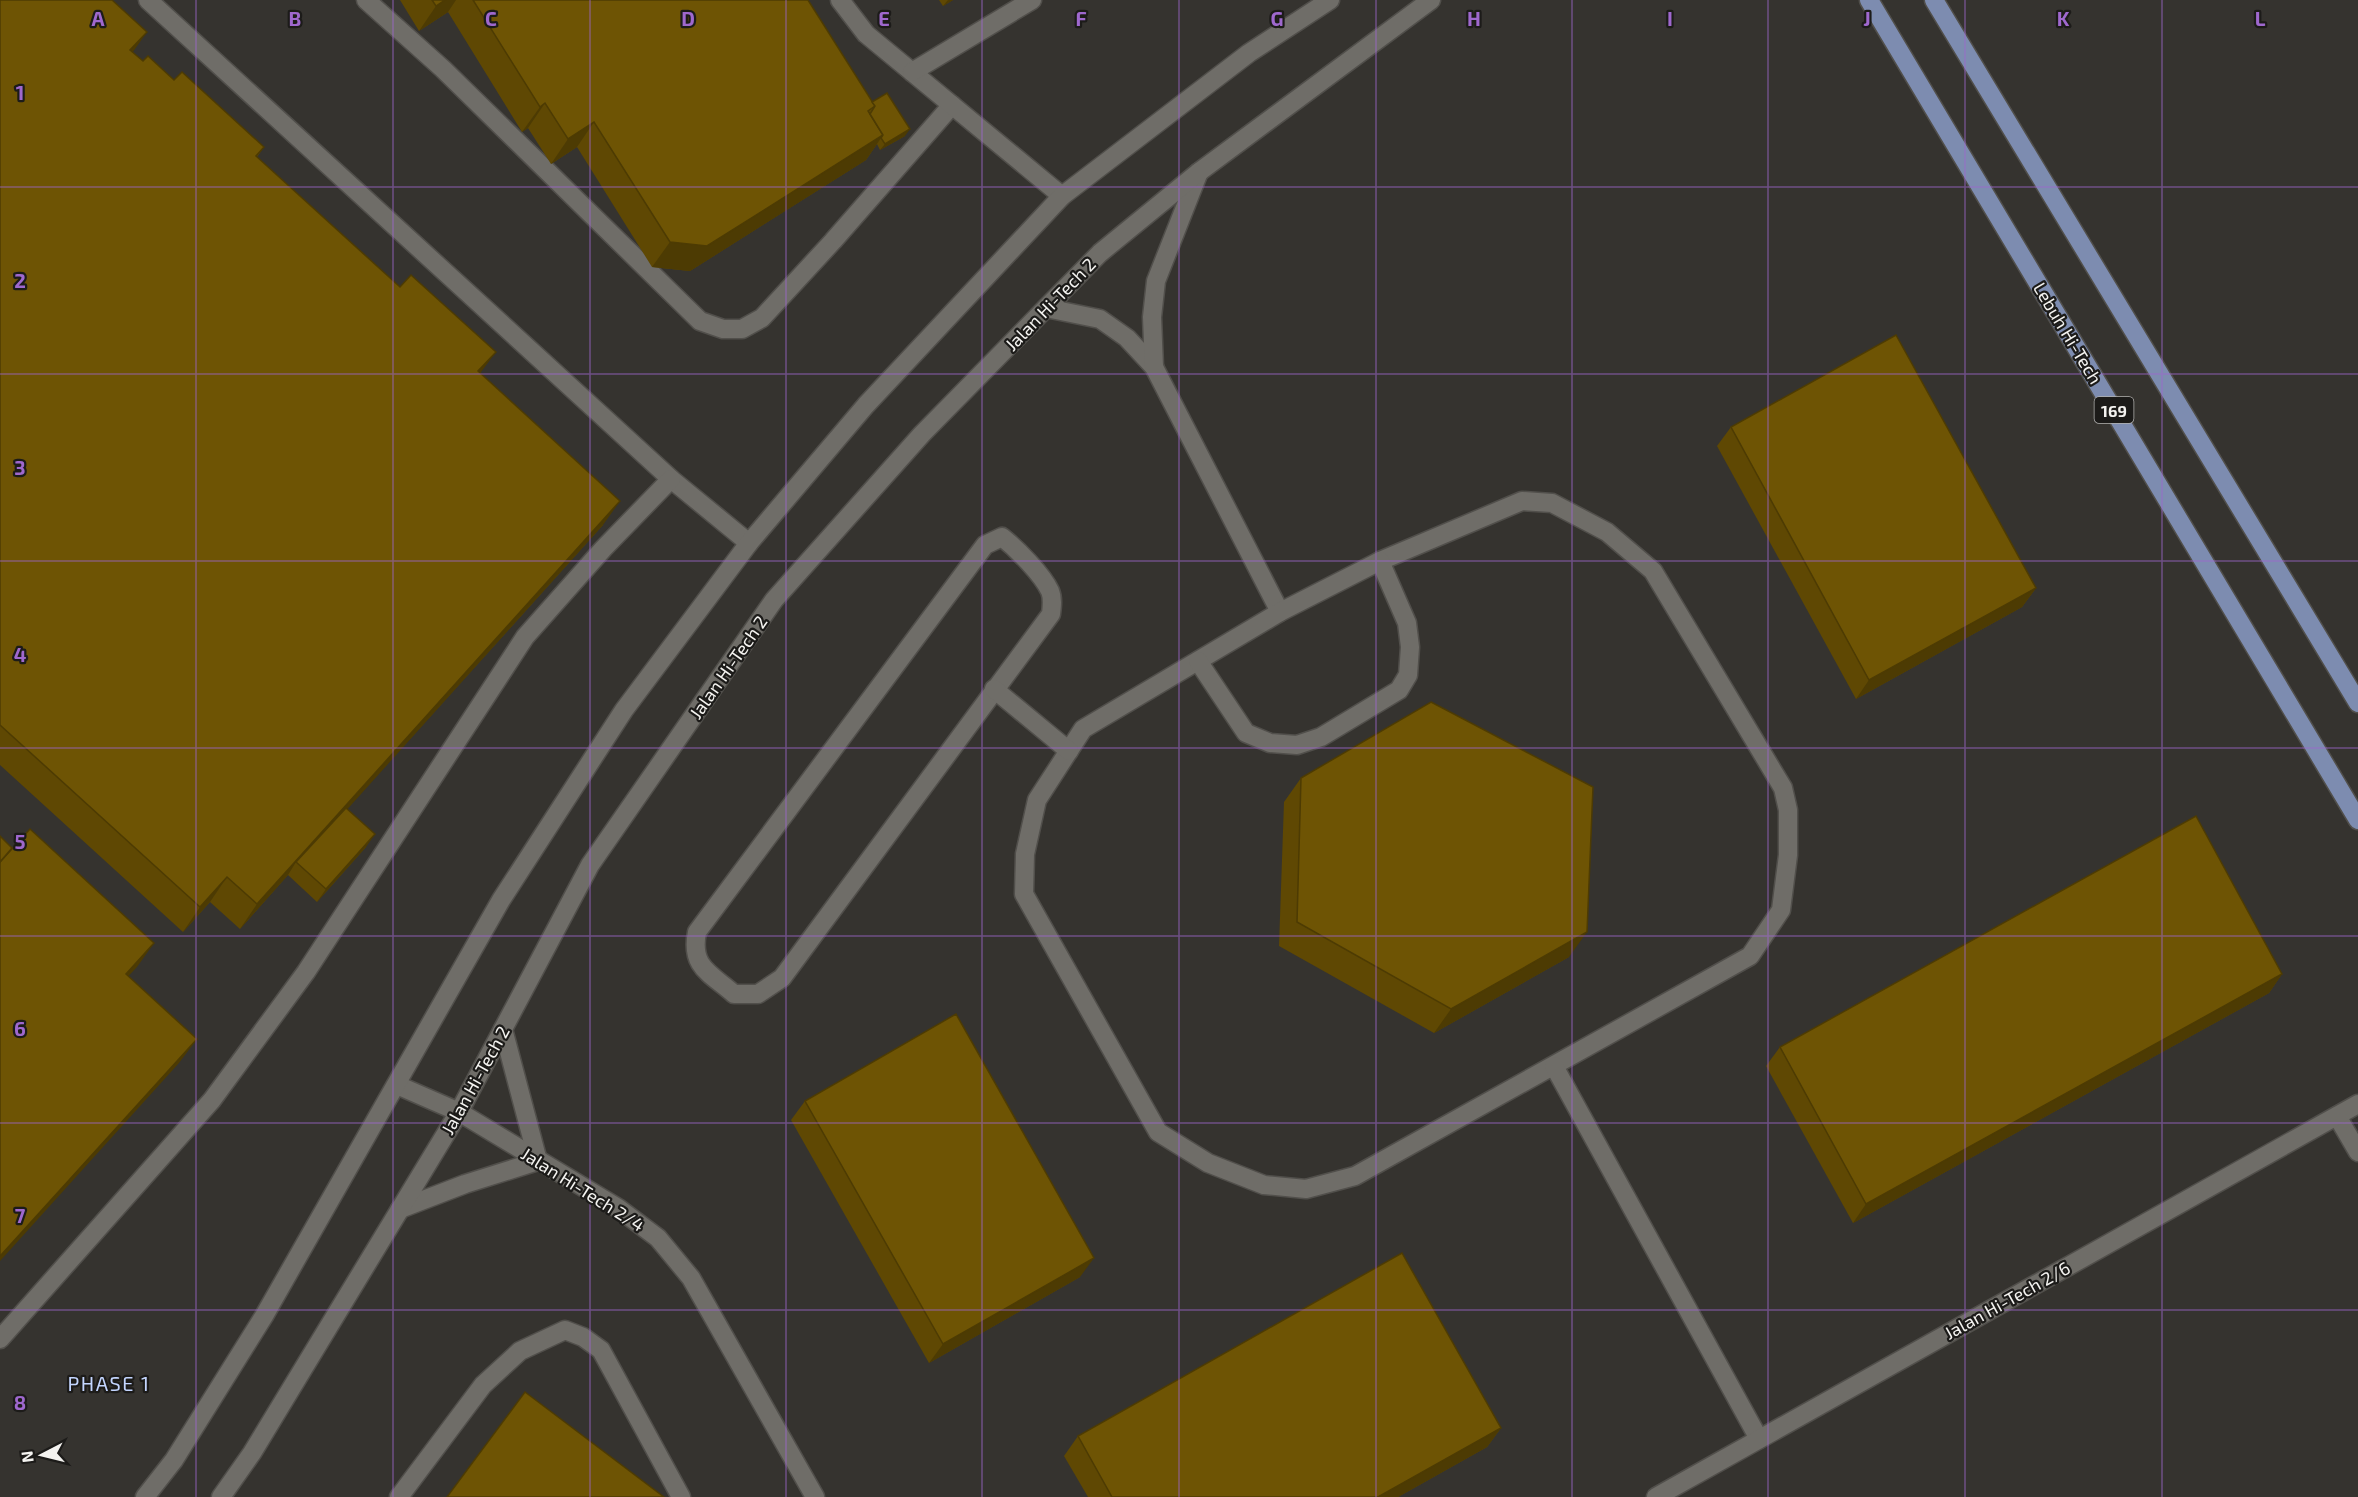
<svg xmlns="http://www.w3.org/2000/svg" width="2358" height="1497" font-family="'Exo 2',sans-serif">
  <style>
    .lines { fill: none; stroke-linecap: round; stroke-linejoin: round }
    .lane-casing { stroke: #514f4b; stroke-width: 21 }
    .street-casing { stroke: #514f4b; stroke-width: 21 }
    .primary-casing { stroke: #514f4b; stroke-width: 21 }
    .lane { stroke: #6f6d68; stroke-width: 18 }
    .street { stroke: #6f6d68; stroke-width: 18 }
    .primary { stroke: #7d8cb0; stroke-width: 18 }
    .wall { fill: #5f4803 }
    .shaded-wall { fill: #4d3b03 }
    .building { fill: #6e5404; stroke: #4d3b03; stroke-width: 1.5 }
    .grid { fill: none; stroke: #9f68ce; stroke-width: 1.5; stroke-opacity: 0.55 }
    .labels { text-anchor: middle; dominant-baseline: central; stroke-width: 4.5; stroke-linejoin: round; paint-order: stroke }
    .shield { fill: #1c1b19; stroke: #b3b2b0; stroke-width: 1.5 }
    .shield-label { font-size: 16px; font-weight: bold; fill: #f4f3f0 }
    .street-label { font-size: 18px; fill: #f4f3f0; stroke: #1c1b19 }
    .neighbourhood-label { font-size: 20px; letter-spacing: 1.5px; fill: #c3d5fe; stroke: #1c1b19 }
    .grid-label { font-size: 20px; text-anchor: middle; font-weight: bold; fill: #9f68ce; stroke: #1c1b19; stroke-width: 4.5; stroke-linejoin: round; paint-order: stroke }
  </style>
  <rect width="100%" height="100%" fill="#35332f"/>
  <g class="lines">
    <g class="lane-casing">
      <g id="lane">
        <path d="M148,0l523,479 78,64"/>
        <path d="M366,0l77,69 257,252 23,8h19l20,-11 71,-77 119,-136"/>
        <path d="M840,0l26,34 196,162"/>
        <path d="M912,72l120,-72"/>
        <path d="M1046,308l54,11 27,19 27,29 126,245"/>
        <path d="M1154,367l-2,-50 4,-36 43,-109"/>
        <path d="M1522,501l30,2 55,29 46,39 130,217 5,22v45l-7,55 -31,46 -395,220 -49,13 -42,-4 -56,-22 -50,-31 -134,-238 1,-40 12,-54 46,-71 197,-117 100,-51z"/>
        <path d="M1002,537c15,12 40,37 48,54 3,7 2,15 1,23l-269,364 -24,16h-24c-24,-21 -44,-27 -37,-62l288,-387z"/>
        <path d="M1198,661l48,72 24,10 27,2 24,-8 78,-47 9,-15 2,-28 -3,-24 -27,-62"/>
        <path d="M994,689l75,62"/>
        <path d="M1554,1066l205,373"/>
        <path d="M0,1339l212,-239 94,-128 219,-335 78,-88 68,-70"/>
        <path d="M399,1497l84,-112 37,-34 45,-21 18,7 18,13 80,147"/>
      </g>
    </g>
    <g class="street-casing">
      <g id="street">
        <path d="M397,1085l62,27 159,96 40,30 33,40 124,219"/>
        <path d="M2337,1116l21,36"/>
        <path d="M400,1209l65,-25 73,-23 -35,-132"/>
        <path d="M145,1497l29,-37 90,-144 237,-416 123,-190 125,-167 117,-138 196,-209 187,-143 81,-53"/>
        <path d="M221,1497l31,-44 207,-341 131,-247 184,-265 148,-166 178,-181 99,-81 232,-172"/>
        <path d="M1656,1497l702,-393"/>
      </g>
    </g>
    <g class="primary-casing">
      <g id="primary">
        <path d="M1869,0l489,820"/>
        <path d="M1934,0l424,703"/>
      </g>
    </g>
    <use href="#lane" class="lane"/>
    <use href="#street" class="street"/>
    <use href="#primary" class="primary"/>
  </g>
  <g class="wall">
    <path d="M0,0l133,52 10,9 31,19 90,67 -7,10 224,216 122,152 -256,284 19,38 -49,55 -29,-27 -48,54 -30,-27 -27,30 -183,-167z"/>
    <path d="M400,0h408l64,102 33,34 -25,14 -3,-6 -11,16 -176,111 -38,-4 -75,-120 -26,17 -23,-36 -6,4 -74,-120 -29,19z"/>
    <path d="M939,0h14l-10,6z"/>
    <path d="M1731,427l305,161 -14,19 -166,92 -139,-253z"/>
    <path d="M1301,778l268,179 -135,76 -155,-87 5,-144z"/>
    <path d="M2282,974l-13,19 -416,230 -87,-157 14,-19z"/>
    <path d="M805,1101l275,176 -151,86 -138,-243z"/>
    <path d="M1501,1428l-14,19 -89,50h-310l-24,-41 14,-20z"/>
  </g>
  <g class="shaded-wall">
    <path d="M445,0h11l-8,12 -29,19 17,-25z"/>
    <path d="M948,0h5l-10,6z"/>
    <path d="M147,32l-17,24v-6z"/>
    <path d="M545,103l-17,25 -6,4 18,-25z"/>
    <path d="M594,122l-17,25 -26,17 17,-25z"/>
    <path d="M910,129l-5,7 -25,14 5,-6z"/>
    <path d="M883,135l-17,25 -176,111 -38,-4 18,-25z"/>
    <path d="M496,352l-18,24v-5z"/>
    <path d="M620,501l-17,24 -305,339 -2,-2 -8,13 -48,54 17,-25z"/>
    <path d="M2036,588l-14,19 -166,92 13,-19z"/>
    <path d="M375,834l-9,13 -49,55 9,-13z"/>
    <path d="M227,877l-17,25 -27,30 17,-25z"/>
    <path d="M1587,932l-18,25 -135,76 17,-24z"/>
    <path d="M154,943l-17,24 -29,31 18,-24z"/>
    <path d="M2282,974l-13,19 -416,230 13,-19z"/>
    <path d="M197,1039l-18,24 -179,198v-5z"/>
    <path d="M1094,1258l-14,19 -151,86 14,-19z"/>
    <path d="M1501,1428l-14,19 -89,50h-20z"/>
  </g>
  <g class="building">
    <path d="M0,0h112l35,32 -17,18 13,11 5,-5 26,24 8,-8 82,75 -8,9 144,131 11,-12 85,77 -18,19 142,130 -363,403 -30,-27 -27,30 -200,-182z"/>
    <path d="M432,0h13l-9,6z"/>
    <path d="M473,0h335l67,106 -7,5 15,24 -176,111 -37,-4 -76,-120 -26,17 -23,-36 -5,4z"/>
    <path d="M887,93l23,36 -25,15 -4,-6 2,-3 -13,-21 5,-8 -3,-4z"/>
    <path d="M1896,335l140,253 -167,92 -138,-253z"/>
    <path d="M1431,702l162,85 -6,145 -136,77 -154,-87 4,-144z"/>
    <path d="M346,808l29,26 -49,55 -30,-27z"/>
    <path d="M2196,816l86,158 -416,230 -86,-157z"/>
    <path d="M30,829l124,114 -28,31 71,65 -197,217v-394z"/>
    <path d="M0,836l12,12 -12,14z"/>
    <path d="M956,1014l138,244 -151,86 -138,-243z"/>
    <path d="M1402,1253l99,175 -123,69h-266l-34,-61z"/>
    <path d="M525,1392l139,105h-217z"/>
  </g>
  <path class="grid" d="M196,0v1497M393,0v1497M590,0v1497M786,0v1497M982,0v1497M1179,0v1497M1376,0v1497M1572,0v1497M1768,0v1497M1965,0v1497M2162,0v1497M0,187h2358M0,374h2358M0,561h2358M0,748h2358M0,936h2358M0,1123h2358M0,1310h2358"/>
  <g class="labels">
    <rect class="shield" x="2094.5" y="397" width="39" height="26" rx="4.5"/>
    <g class="shield-label">
      <text x="2114" y="410">169</text>
    </g>
    <g class="street-label">
      <text transform="translate(1050 304) rotate(-46)">Jalan Hi-Tech 2</text>
      <text transform="translate(2068 333) rotate(59)">Lebuh Hi-Tech</text>
      <text transform="translate(728 667) rotate(-55)">Jalan Hi-Tech 2</text>
      <text transform="translate(475 1080) rotate(-61)">Jalan Hi-Tech 2</text>
      <text transform="translate(583 1189) rotate(32)">Jalan Hi-Tech 2/4</text>
      <text transform="translate(2007 1300) rotate(-29)">Jalan Hi-Tech 2/6</text>
    </g>
    <g class="neighbourhood-label">
      <text x="109" y="1383">PHASE 1</text>
    </g>
  </g>
  <g class="grid-label">
    <text x="98" y="26">A</text>
    <text x="295" y="26">B</text>
    <text x="491" y="26">C</text>
    <text x="688" y="26">D</text>
    <text x="884" y="26">E</text>
    <text x="1081" y="26">F</text>
    <text x="1277" y="26">G</text>
    <text x="1474" y="26">H</text>
    <text x="1670" y="26">I</text>
    <text x="1867" y="26">J</text>
    <text x="2063" y="26">K</text>
    <text x="2260" y="26">L</text>
    <text x="20" y="100">1</text>
    <text x="20" y="288">2</text>
    <text x="20" y="475">3</text>
    <text x="20" y="662">4</text>
    <text x="20" y="849">5</text>
    <text x="20" y="1036">6</text>
    <text x="20" y="1223">7</text>
    <text x="20" y="1410">8</text>
  </g>
  <g transform="translate(42 1455) rotate(263)" stroke="#1c1b19" stroke-width="4.5" paint-order="stroke">
  <path d="M0-4.5L10 22L0 15L-10 22Z" fill="#f4f3f0"/>
  <text y="-9" font-size="16" font-weight="bold" text-anchor="middle" fill="#f4f3f0">N</text>
  </g>
</svg>
